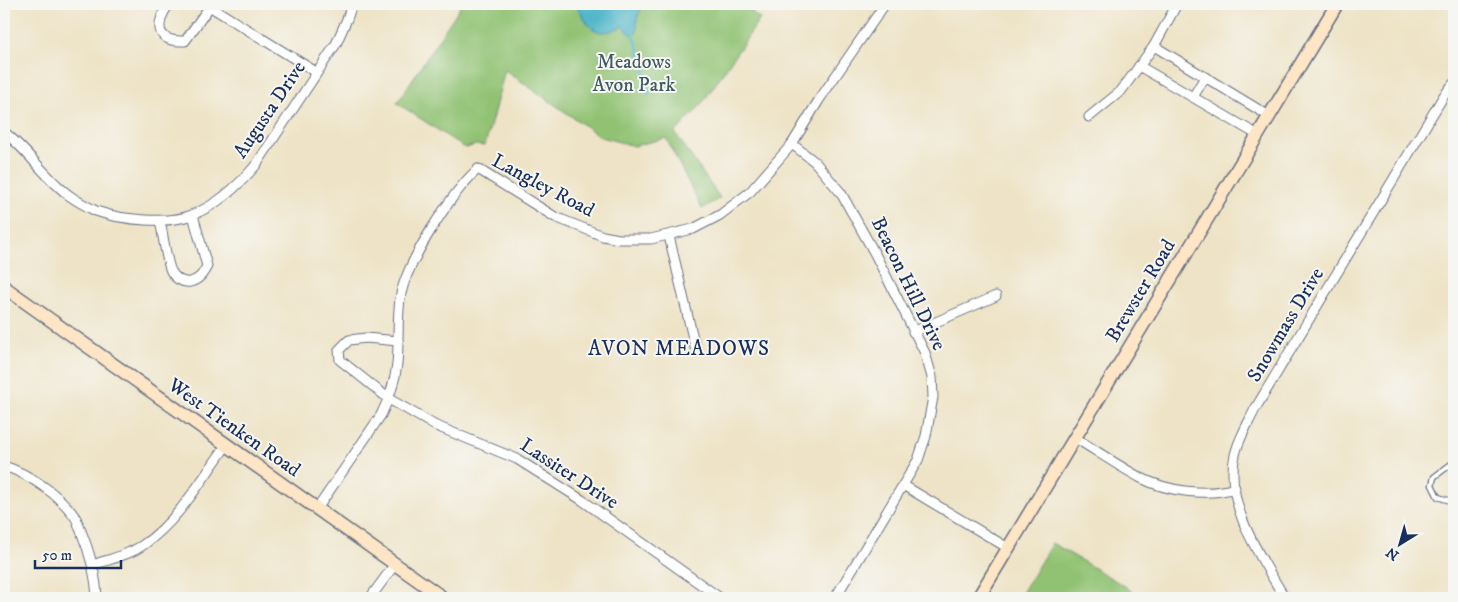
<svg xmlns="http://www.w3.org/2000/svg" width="1458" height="602" font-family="'IM FELL DW Pica',serif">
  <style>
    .green { fill: #91c273; stroke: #567868 }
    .water { fill: #4ab4c8; stroke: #327293 }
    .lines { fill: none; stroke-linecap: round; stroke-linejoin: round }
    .stream { stroke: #4ab4c8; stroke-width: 3 }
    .lane-casing { stroke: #656e82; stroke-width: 7 }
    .street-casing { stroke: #656e82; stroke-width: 11 }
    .secondary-casing { stroke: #656e82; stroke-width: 15 }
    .lane { stroke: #fff; stroke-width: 4.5 }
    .street { stroke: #fff; stroke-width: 9 }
    .secondary { stroke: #fde5c5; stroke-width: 12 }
    .labels { text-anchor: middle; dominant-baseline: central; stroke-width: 4; stroke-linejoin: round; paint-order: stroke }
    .park-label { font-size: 20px; fill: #3e5b64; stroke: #f6f6f2 }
    .street-label { font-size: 20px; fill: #1b2f5e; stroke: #f6f6f2 }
    .neighbourhood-label { font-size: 21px; letter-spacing: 1px; fill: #1b2f5e; stroke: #f6f6f2 }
  </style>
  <rect width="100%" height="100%" fill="#f6f6f2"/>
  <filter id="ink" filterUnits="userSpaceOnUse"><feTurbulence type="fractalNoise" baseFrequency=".02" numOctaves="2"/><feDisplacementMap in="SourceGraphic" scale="10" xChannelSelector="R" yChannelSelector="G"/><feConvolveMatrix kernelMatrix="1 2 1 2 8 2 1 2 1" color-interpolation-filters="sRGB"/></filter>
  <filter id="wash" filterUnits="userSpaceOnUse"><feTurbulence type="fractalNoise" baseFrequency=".0096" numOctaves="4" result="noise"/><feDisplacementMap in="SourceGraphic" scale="20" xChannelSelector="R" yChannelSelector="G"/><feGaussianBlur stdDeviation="1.12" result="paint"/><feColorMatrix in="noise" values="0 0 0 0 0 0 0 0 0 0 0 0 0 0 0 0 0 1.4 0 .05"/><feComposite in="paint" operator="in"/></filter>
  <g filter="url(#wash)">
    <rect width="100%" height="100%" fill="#eee3c6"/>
    <g class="green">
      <path d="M462,4h296l-6,9 8,6 -59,86 -26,28 45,65 -18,11 -36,-71 -32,8 -33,-9 -96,-67 -20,76 -9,-1 -11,3 -68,-45z"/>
      <path d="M1052,543l74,44 13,11h-120z"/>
    </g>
    <path class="water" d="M575,4h68l-6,15v13l-4,3 -5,-3 -4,-6c-31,14 -33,2 -49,-22z"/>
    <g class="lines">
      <path class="stream" d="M634,35l10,33 5,27"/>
    </g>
  </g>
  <g filter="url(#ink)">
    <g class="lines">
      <g class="lane-casing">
        <path id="lane" d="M1454,462l-20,15 -2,8 6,12 16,5"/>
      </g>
      <g class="street-casing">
        <g id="street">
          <path d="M170,4c-4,3 -5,6 -7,10 -9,21 3,28 22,27l25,-35"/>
          <path d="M206,4l110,68"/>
          <path d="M1154,46l115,70"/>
          <path d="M1139,66l119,69"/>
          <path d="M1193,97l12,-20"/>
          <path d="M1089,117l32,-26 33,-45 23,-42"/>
          <path d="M4,132c24,18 41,46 66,64 7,5 18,11 26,15 25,9 74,14 98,3 25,-10 45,-29 62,-49l80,-121 11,-25 5,-15"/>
          <path d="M792,144l23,18 26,31 34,61 50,99 7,24 1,20 -7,39 -8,24 -15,25 105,63"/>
          <path d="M160,221c3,12 6,40 11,50 4,8 12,12 19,11 9,-2 13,-8 17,-16l-14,-51"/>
          <path d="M669,236l27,115"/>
          <path d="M913,332l83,-36"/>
          <path d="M398,341l-32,-3 -17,2 -10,10 1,10 49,39 21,12 24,14 83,34 65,41 138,98"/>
          <path d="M1075,438c22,13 43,28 66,40 26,13 65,19 94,10"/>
          <path d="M4,466c25,8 56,29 71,51 3,4 4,10 6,14 9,22 15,43 16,67"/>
          <path d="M317,509l64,-94c8,-16 14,-33 16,-51 2,-21 0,-44 3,-65 5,-35 52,-107 78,-130l77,48 48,19 16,3h32l42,-10 27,-14 30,-23 42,-48 27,-44 66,-96"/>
          <path d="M93,565c17,-6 36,-10 50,-20 35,-24 59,-66 83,-99"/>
          <path d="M370,598l25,-34"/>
          <path d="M835,598l68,-113"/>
          <path d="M1285,598c-25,-41 -65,-100 -48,-150 4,-13 12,-26 18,-39l188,-312 11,-14"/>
        </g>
      </g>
      <g class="secondary-casing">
        <g id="secondary">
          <path d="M4,287l439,311"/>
          <path d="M978,598l359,-594"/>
        </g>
      </g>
      <use href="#lane" class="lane"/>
      <use href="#street" class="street"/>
      <use href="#secondary" class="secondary"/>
    </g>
  </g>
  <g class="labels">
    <g class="park-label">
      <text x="634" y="62">Meadows<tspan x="634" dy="23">Avon Park</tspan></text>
    </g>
    <g class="street-label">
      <text transform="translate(270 110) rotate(-56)">Augusta Drive</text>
      <text transform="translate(543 186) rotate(28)">Langley Road</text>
      <text transform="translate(908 284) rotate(64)">Beacon Hill Drive</text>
      <text transform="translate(1141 291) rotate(-59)">Brewster Road</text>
      <text transform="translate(1286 325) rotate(-59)">Snowmass Drive</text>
      <text transform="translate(234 428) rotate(35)">West Tienken Road</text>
      <text transform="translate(569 474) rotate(33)">Lassiter Drive</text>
    </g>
    <g class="neighbourhood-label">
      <text x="679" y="349">AVON MEADOWS</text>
    </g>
  </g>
  <rect width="1458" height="602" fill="none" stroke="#f6f6f2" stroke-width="20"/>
  <g transform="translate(1400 544) rotate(217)" stroke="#f6f6f2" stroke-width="4" paint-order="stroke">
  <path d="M0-4L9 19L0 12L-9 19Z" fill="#1b2f5e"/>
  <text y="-8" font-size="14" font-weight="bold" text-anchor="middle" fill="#1b2f5e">N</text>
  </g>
  <path d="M35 560v8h86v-8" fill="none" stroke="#1b2f5e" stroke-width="2.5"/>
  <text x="42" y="560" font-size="15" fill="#1b2f5e" stroke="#f6f6f2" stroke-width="4" paint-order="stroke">50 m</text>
</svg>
